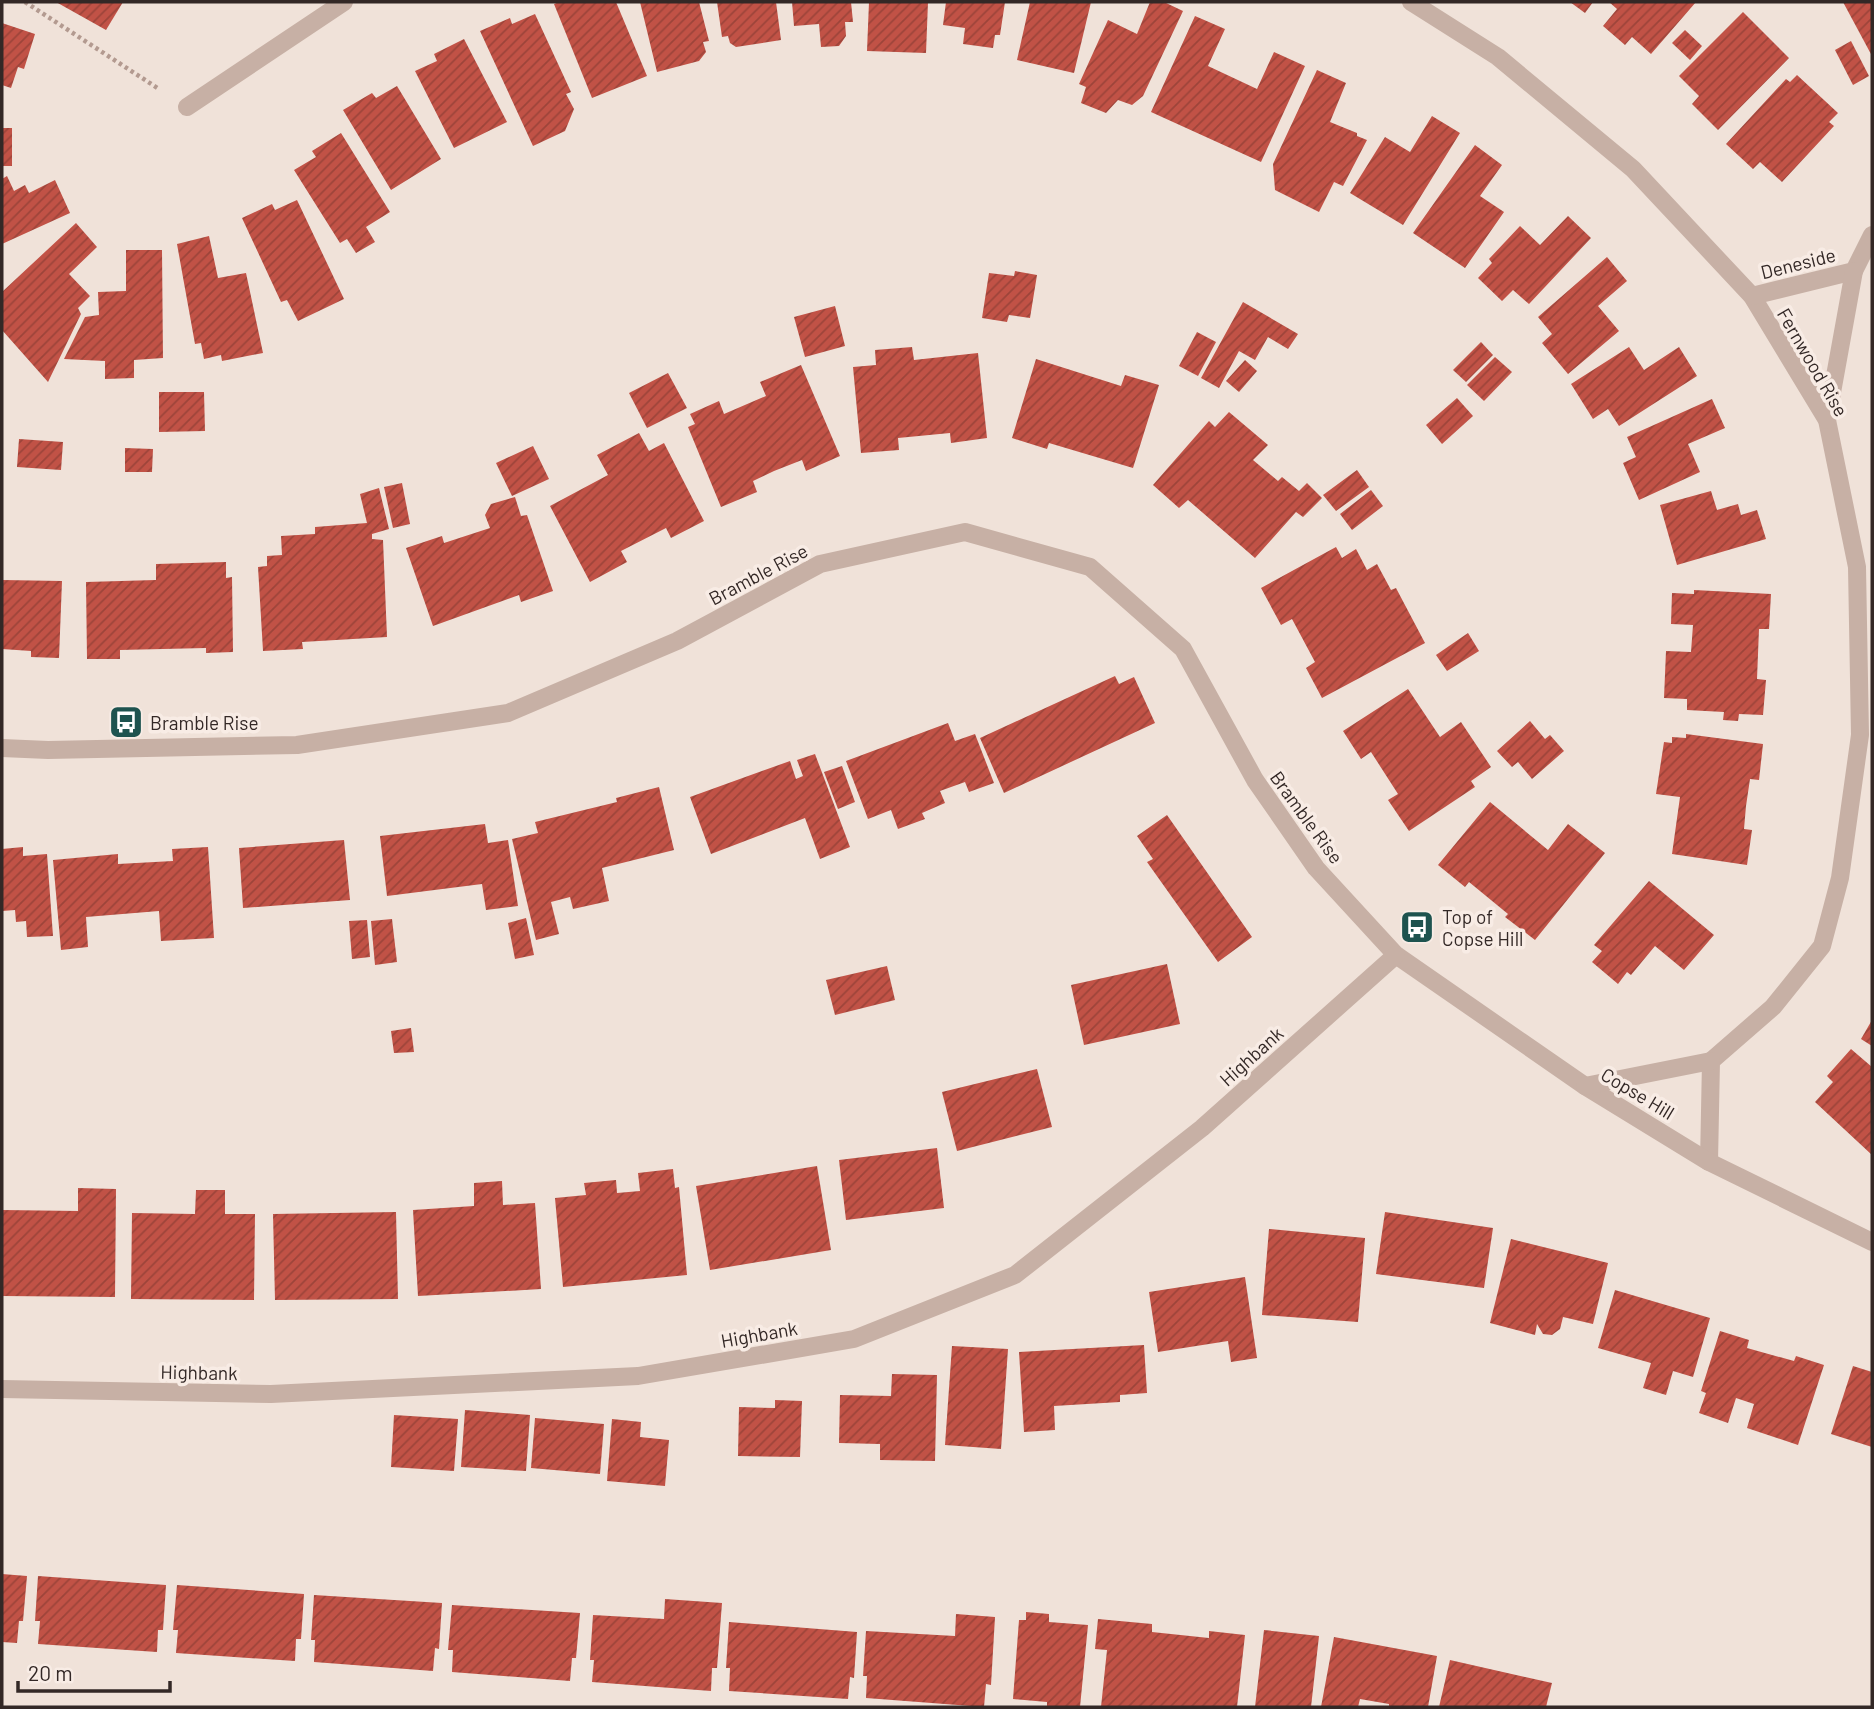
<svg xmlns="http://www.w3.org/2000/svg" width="1874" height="1709" font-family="Barlow,sans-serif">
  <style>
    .building { fill: url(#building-hatch) }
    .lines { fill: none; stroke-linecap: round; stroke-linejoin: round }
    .path { stroke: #b39a90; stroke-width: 4.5; stroke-dasharray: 3.5 3.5; stroke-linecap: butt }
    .minor { stroke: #c7b0a5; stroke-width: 18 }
    .labels { text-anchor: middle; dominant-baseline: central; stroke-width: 7; stroke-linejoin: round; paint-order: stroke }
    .street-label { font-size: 19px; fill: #332826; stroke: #f8ece5 }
    .poi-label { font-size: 19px; fill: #332826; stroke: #f8ece5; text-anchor: start }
  </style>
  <defs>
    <pattern id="building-hatch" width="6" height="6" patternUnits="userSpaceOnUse" patternTransform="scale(1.75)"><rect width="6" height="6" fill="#c15246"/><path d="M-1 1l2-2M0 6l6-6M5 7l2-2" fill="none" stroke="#9d443a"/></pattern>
  </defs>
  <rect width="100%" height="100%" fill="#f0e2d9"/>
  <g class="building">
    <path d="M56,2h67l-17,28z"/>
    <path d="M559,2h57l31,74 -55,22 -38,-94z"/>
    <path d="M640,2h59l10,39 -6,1 3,10 -7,9 -42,11z"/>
    <path d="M717,2h59l5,38 -45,7 -6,-4 -2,-7 -6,1z"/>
    <path d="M792,2h59l2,20h-8l1,14 -7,10 -18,1 -2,-23 -25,2z"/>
    <path d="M869,2h59l-2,51 -59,-2z"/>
    <path d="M946,2h59l-5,33h-5l-2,13 -30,-4 2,-16 -22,-3z"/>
    <path d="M1030,2h61l-17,71 -57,-13z"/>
    <path d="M1150,2h14l19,9 -40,85 -11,9 -14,-5 -12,13 -25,-10 5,-16 -7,-3 29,-64 29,14z"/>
    <path d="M1570,2h23l-8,11z"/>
    <path d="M1609,2h87l-45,52 -19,-17 -7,8 -22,-19 14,-17z"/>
    <path d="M1843,2h29v54z"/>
    <path d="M1743,12l46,46 -71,72 -26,-26 7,-8 -20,-20z"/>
    <path d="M535,14l36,78 -5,2 8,15 -9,22 -32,15 -53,-115 30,-13 2,6z"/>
    <path d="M1195,16l30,13 -17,37 49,23 17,-37 31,14 -44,96 -110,-50z"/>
    <path d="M2,23l33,11 -11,35 -6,-2 -7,21 -9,-3z"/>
    <path d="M1685,30l17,16 -12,14 -18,-17z"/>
    <path d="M464,39l43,83 -53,26 -39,-77 22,-10 -3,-7z"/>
    <path d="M1851,41l18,35 -16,9 -18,-35z"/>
    <path d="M1317,70l29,13 -16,39 27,11v3l10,4 -24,46 -9,-4 -15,30 -44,-22 -2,-26z"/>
    <path d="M1797,75l41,38 -9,9 5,4 -52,56 -22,-20 -7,7 -27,-25 60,-65 4,3z"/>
    <path d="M397,86l44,73 -50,31 -48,-80 29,-17 4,5z"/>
    <path d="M1432,116l28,17 -57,92 -53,-32 35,-56 25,15z"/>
    <rect x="2" y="128" width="10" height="38"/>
    <path d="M341,133l49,79 -24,15 9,15 -19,11 -9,-14 -7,4 -46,-73 22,-13 -4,-6z"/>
    <path d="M1475,145l27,20 -22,31 24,16 -39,56 -52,-35z"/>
    <path d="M7,176l7,15 11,-6 4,8 26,-13 15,33 -68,31v-65z"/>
    <path d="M297,200l47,99 -46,22 -11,-21 -6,2 -39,-84 30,-14 3,6z"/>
    <path d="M1568,216l23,22 -62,66 -16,-14 -11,11 -24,-23 14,-15 -3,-4 31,-33 20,19z"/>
    <path d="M76,223l21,24 -28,27 21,22 -12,12 3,6 -33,68 -46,-52v-38z"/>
    <path d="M209,236l9,42 28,-5 17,80 -41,8 -1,-6 -17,4 -3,-16 -6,1 -18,-100z"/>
    <path d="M126,250h36l1,108 -29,2v18l-29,1v-18l-41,-2 21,-42 14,-2 -1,-23 28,-1z"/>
    <path d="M1607,257l20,24 -29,25 21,25 -51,43 -26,-31 10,-9 -14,-17z"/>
    <path d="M1015,271l22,4 -7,43 -21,-3 -2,7 -25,-4 7,-45 25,3z"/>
    <path d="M1243,302l55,32 -10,15 -20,-12 -13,23 -16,-9 -20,37 -18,-10z"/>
    <path d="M835,306l10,40 -40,11 -11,-40z"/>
    <path d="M1197,332l19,10 -18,34 -19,-10z"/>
    <path d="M1481,342l12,13 -27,27 -13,-12z"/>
    <path d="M912,347l2,13 64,-7 9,85 -36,5 -1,-10 -52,5 1,12 -38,3 -8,-86 23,-2 -1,-15z"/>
    <path d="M1629,347l15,23 35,-23 18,29 -78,50 -11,-17 -15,10 -22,-35z"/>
    <path d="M1495,357l17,15 -28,29 -17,-16z"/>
    <path d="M1036,359l85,27 4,-11 34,10 -26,83 -84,-25 -2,6 -35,-11z"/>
    <path d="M1245,360l12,11 -18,21 -13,-11z"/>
    <path d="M801,365l39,91 -34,15 -4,-11 -28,11 -21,10 4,11 -36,15 -33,-80 7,-3 -5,-10 29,-13 5,13 42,-18 -6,-14z"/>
    <path d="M668,373l19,35 -40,20 -18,-35z"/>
    <path d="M159,392h45l1,39 -46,1z"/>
    <path d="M1457,398l16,18 -31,28 -16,-19z"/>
    <path d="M1712,399l13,29 -37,16 12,28 -61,28 -16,-37 13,-6 -9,-20z"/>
    <path d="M1229,412l39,33 -15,15 25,21 4,-4 17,14 8,-8 15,15 -19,19 -7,-5 -41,46 -67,-58 -9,8 -26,-23 56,-64 6,6z"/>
    <path d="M639,433l10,18 15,-8 40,78 -33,17 -5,-10 -45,23 6,11 -37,20 -40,-76 58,-31 -11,-20z"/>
    <path d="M19,439l44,3 -2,28 -44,-3z"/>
    <path d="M533,446l16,33 -37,17 -16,-33z"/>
    <path d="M125,448l28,1 -1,23h-27z"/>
    <path d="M1357,470l12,17 -33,24 -13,-16z"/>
    <path d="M402,483l8,41 -17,4 -9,-41z"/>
    <path d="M379,488l10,41 -17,5v5l11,1 4,97 -85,5 1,7 -40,2 -5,-84 9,-1v-10l15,-1 -1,-19 34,-2v-7l52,-4 -7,-29z"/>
    <path d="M1371,490l12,16 -31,24 -12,-16z"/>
    <path d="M1711,491l6,19 21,-6 3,11 16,-5 9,29 -89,26 -17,-60z"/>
    <path d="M515,497l6,19 6,-1 26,76 -32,11 -2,-7 -86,31 -27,-78 36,-12 2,7 46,-15 -5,-13 6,-11z"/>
    <path d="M1336,547l6,11 14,-9 11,21 10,-6 14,26 5,-2 29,55 -103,55 -16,-30 9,-6 -23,-43 -11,6 -20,-37z"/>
    <path d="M226,562v16l6,-1 1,75 -27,1v-5l-86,2v9h-33l-1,-77 70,-2v-16z"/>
    <path d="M2,580l60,1 -3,77 -28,-1v-6l-29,-2z"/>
    <path d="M1694,590l77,4 -2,35h-10l-2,50 9,1 -3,35 -24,-1 -1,7 -15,-1 1,-8 -37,-2v-11l-23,-1 2,-47 25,1 2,-27 -22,-1 1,-31 22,1z"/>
    <path d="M1468,633l11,18 -32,20 -11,-16z"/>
    <path d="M1115,676l4,8 15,-7 21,46 -151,70 -24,-55z"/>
    <path d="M1408,689l32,48 21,-15 30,45 -20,14 4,6 -66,44 -21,-31 10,-6 -27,-42 -10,7 -18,-28z"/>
    <path d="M1530,721l15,18 5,-4 14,16 -32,28 -14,-17 -6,5 -15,-16z"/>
    <path d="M948,723l7,18 20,-7 19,49 -25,9 -4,-10 -25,9 5,12 -23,10 3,6 -27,10 -7,-19 -23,9 -22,-58z"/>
    <path d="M1686,734l77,10 -4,36 -9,-1 -4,27 -2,23 8,1 -5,35 -75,-11 8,-57 -24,-3 8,-52 8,1v-6l14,1z"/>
    <path d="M815,754l35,93 -30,12 -15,-41 -94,36 -21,-57 100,-36 6,18 7,-3 -6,-16z"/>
    <path d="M842,766l13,36 -17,7 -14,-37z"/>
    <path d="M659,787l15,63 -72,18 7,33 -36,8 -3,-12 -19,5 8,32 -23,6 -24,-101 26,-6 -3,-11 82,-20 -1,-4z"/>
    <path d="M1490,802l58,48 20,-26 37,29 -70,87 -30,-23 3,-3 -39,-32 -4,5 -27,-22z"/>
    <path d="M1167,815l85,122 -34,25 -71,-100 6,-3 -16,-23z"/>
    <path d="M485,824l3,19 20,-3 10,66 -32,4 -4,-26 -95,12 -7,-60z"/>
    <path d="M344,840l6,60 -107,8 -4,-60z"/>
    <path d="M23,847v9l24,-2 6,82 -26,1 -1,-16 -10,1 -1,-12 -13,1v-62z"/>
    <path d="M208,847l6,91 -53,3 -2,-30 -73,6 2,30 -27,3 -8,-90 65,-6v10l55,-3 -1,-12z"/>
    <path d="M1649,881l65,54 -30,35 -29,-24 -24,29 -4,-3 -9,12 -26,-22 10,-11 -8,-6z"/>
    <path d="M526,918l8,37 -19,4 -7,-36z"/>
    <path d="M392,919l5,43 -22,3 -4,-44z"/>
    <path d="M367,920l3,37 -18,2 -3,-38z"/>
    <path d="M1167,964l13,60 -96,21 -13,-60z"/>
    <path d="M887,966l8,34 -60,15 -9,-35z"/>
    <path d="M1872,1020v26l-11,-7z"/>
    <path d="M411,1028l3,24 -20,1 -3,-22z"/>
    <path d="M1851,1049l21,18v88l-57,-53 18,-20 -6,-6z"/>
    <path d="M1037,1069l15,58 -95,24 -15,-59z"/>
    <path d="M937,1148l7,60 -98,12 -7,-60z"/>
    <path d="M817,1166l14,84 -121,20 -14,-84z"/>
    <path d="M673,1169l2,19 4,-1 8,88 -124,12 -8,-89 31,-3 -2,-12 32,-3 1,13 23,-2 -2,-18z"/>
    <path d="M502,1181l1,24 32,-2 6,86 -123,7 -5,-86 61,-4v-23z"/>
    <path d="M78,1188l38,1 -1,108 -113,-1v-86l76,1z"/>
    <path d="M196,1190h29v24h30l-1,86 -123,-1 1,-86 63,1z"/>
    <path d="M396,1212l2,87 -123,1 -2,-86z"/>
    <path d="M1385,1212l108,16 -9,60 -108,-14z"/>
    <path d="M1269,1229l96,9 -7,84 -96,-7z"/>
    <path d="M1511,1239l97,24 -15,61 -30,-7 -3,12 -8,6 -9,-1 -6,-10 -2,11 -45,-12z"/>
    <path d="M1245,1277l12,81 -26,4 -3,-21 -70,11 -9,-60z"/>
    <path d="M1615,1290l95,28 -17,59 -20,-6 -7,24 -23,-7 8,-25 -53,-15z"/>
    <path d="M1720,1331l29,9 -2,8 47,13 2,-5 28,9 -26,80 -51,-17 7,-24 -18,-6 -8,25 -29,-10 7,-20 -5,-2z"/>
    <path d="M1144,1345l3,48 -27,2v7l-66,4 1,24 -31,2 -5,-80z"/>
    <path d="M952,1346l56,3 -7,100 -56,-4z"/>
    <path d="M1853,1366l19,6v75l-41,-13z"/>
    <path d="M892,1374l45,1 -2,86 -55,-1v-16l-41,-1 1,-48 51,1z"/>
    <path d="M775,1400l27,1 -2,56 -62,-1 1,-49 36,1z"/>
    <path d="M465,1410l65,5 -4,56 -65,-4z"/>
    <path d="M394,1415l64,4 -4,52 -63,-4z"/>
    <path d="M535,1418l69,6 -4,50 -69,-6z"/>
    <path d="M612,1419l29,3 -1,15 29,3 -4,46 -58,-5z"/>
    <path d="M2,1574l25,2 -4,45h-4l-2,22 -15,-1z"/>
    <path d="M38,1576l128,9 -3,45h-5l-1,22 -119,-8 2,-23h-5z"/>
    <path d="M177,1585l127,9 -3,45h-5l-1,22 -119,-8 2,-23h-5z"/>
    <path d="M314,1595l128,8 -3,46 -4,-1 -2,23 -119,-9 1,-22h-4z"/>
    <path d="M665,1599l57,4 -5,65h-5l-1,23 -119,-9 2,-22h-4l3,-45 71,4z"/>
    <path d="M452,1605l128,8 -4,45h-4l-2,23 -118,-9 1,-22h-5z"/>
    <path d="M1026,1612l23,2v8l39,3 -8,82h-33v-5l-34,-3 6,-79h7z"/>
    <path d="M956,1614l39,3 -4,68 -5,-1 -2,23 -118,-9 1,-22h-4l3,-45 89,5z"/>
    <path d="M1098,1619l54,5v8l57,6v-7l36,4 -8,72h-136l6,-57 -12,-1z"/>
    <path d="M729,1622l128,10 -3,46 -4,-1 -2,22 -119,-8 1,-23h-4z"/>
    <path d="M1264,1630l55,6 -8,71h-56z"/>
    <path d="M1334,1637l103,19 -9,51h-39v-3l-29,-5 -2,8h-37z"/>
    <path d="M1450,1660l102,23 -6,24h-107z"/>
  </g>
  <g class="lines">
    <path class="path" d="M25,2l134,87"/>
    <g class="minor">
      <path d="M1411,2l87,55 135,112 119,127 75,124 30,147 3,168 -20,143 -18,68 -49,61 -62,54 -2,101"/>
      <path d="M187,107l157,-105"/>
      <path d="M1752,296l102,-25 18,-36"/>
      <path d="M1827,420l27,-149"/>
      <path d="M2,748l46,2 249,-5 211,-32 169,-72 143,-77 145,-32 125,35 93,82 72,131 61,88 80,87 189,131 124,76 163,80"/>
      <path d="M1585,1086l126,-25"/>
      <path d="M2,1389l269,5 367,-18 216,-37 161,-64 187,-147 194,-173"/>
    </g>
  </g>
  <defs>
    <g id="bus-square" transform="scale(1.75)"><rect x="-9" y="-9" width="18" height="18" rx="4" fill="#1e534f" stroke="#f8ece5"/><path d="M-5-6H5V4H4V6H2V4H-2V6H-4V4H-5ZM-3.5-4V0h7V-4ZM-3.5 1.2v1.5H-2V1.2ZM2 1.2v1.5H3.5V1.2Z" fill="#fff"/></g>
  </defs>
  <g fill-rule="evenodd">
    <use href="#bus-square" x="126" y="722"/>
    <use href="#bus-square" x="1417" y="927"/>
  </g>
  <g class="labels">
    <g class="street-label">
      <text transform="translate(1798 263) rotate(-14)">Deneside</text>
      <text transform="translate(1813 362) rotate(60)">Fernwood Rise</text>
      <text transform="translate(758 574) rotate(-28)">Bramble Rise</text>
      <text transform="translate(1307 817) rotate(54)">Bramble Rise</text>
      <text transform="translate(1251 1056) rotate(-42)">Highbank</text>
      <text transform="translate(1638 1093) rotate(31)">Copse Hill</text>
      <text transform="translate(759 1334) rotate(-10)">Highbank</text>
      <text transform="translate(199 1372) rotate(1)">Highbank</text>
    </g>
    <g class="poi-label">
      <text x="150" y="722">Bramble Rise</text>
      <text x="1442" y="916">Top of<tspan x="1442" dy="22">Copse Hill</tspan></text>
    </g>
  </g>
  <rect width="1874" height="1709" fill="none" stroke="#332826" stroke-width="7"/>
  <path d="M18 1681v10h152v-10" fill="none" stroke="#332826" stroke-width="3.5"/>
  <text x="28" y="1681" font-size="21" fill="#332826" stroke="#f8ece5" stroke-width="5" paint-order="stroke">20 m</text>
</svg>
